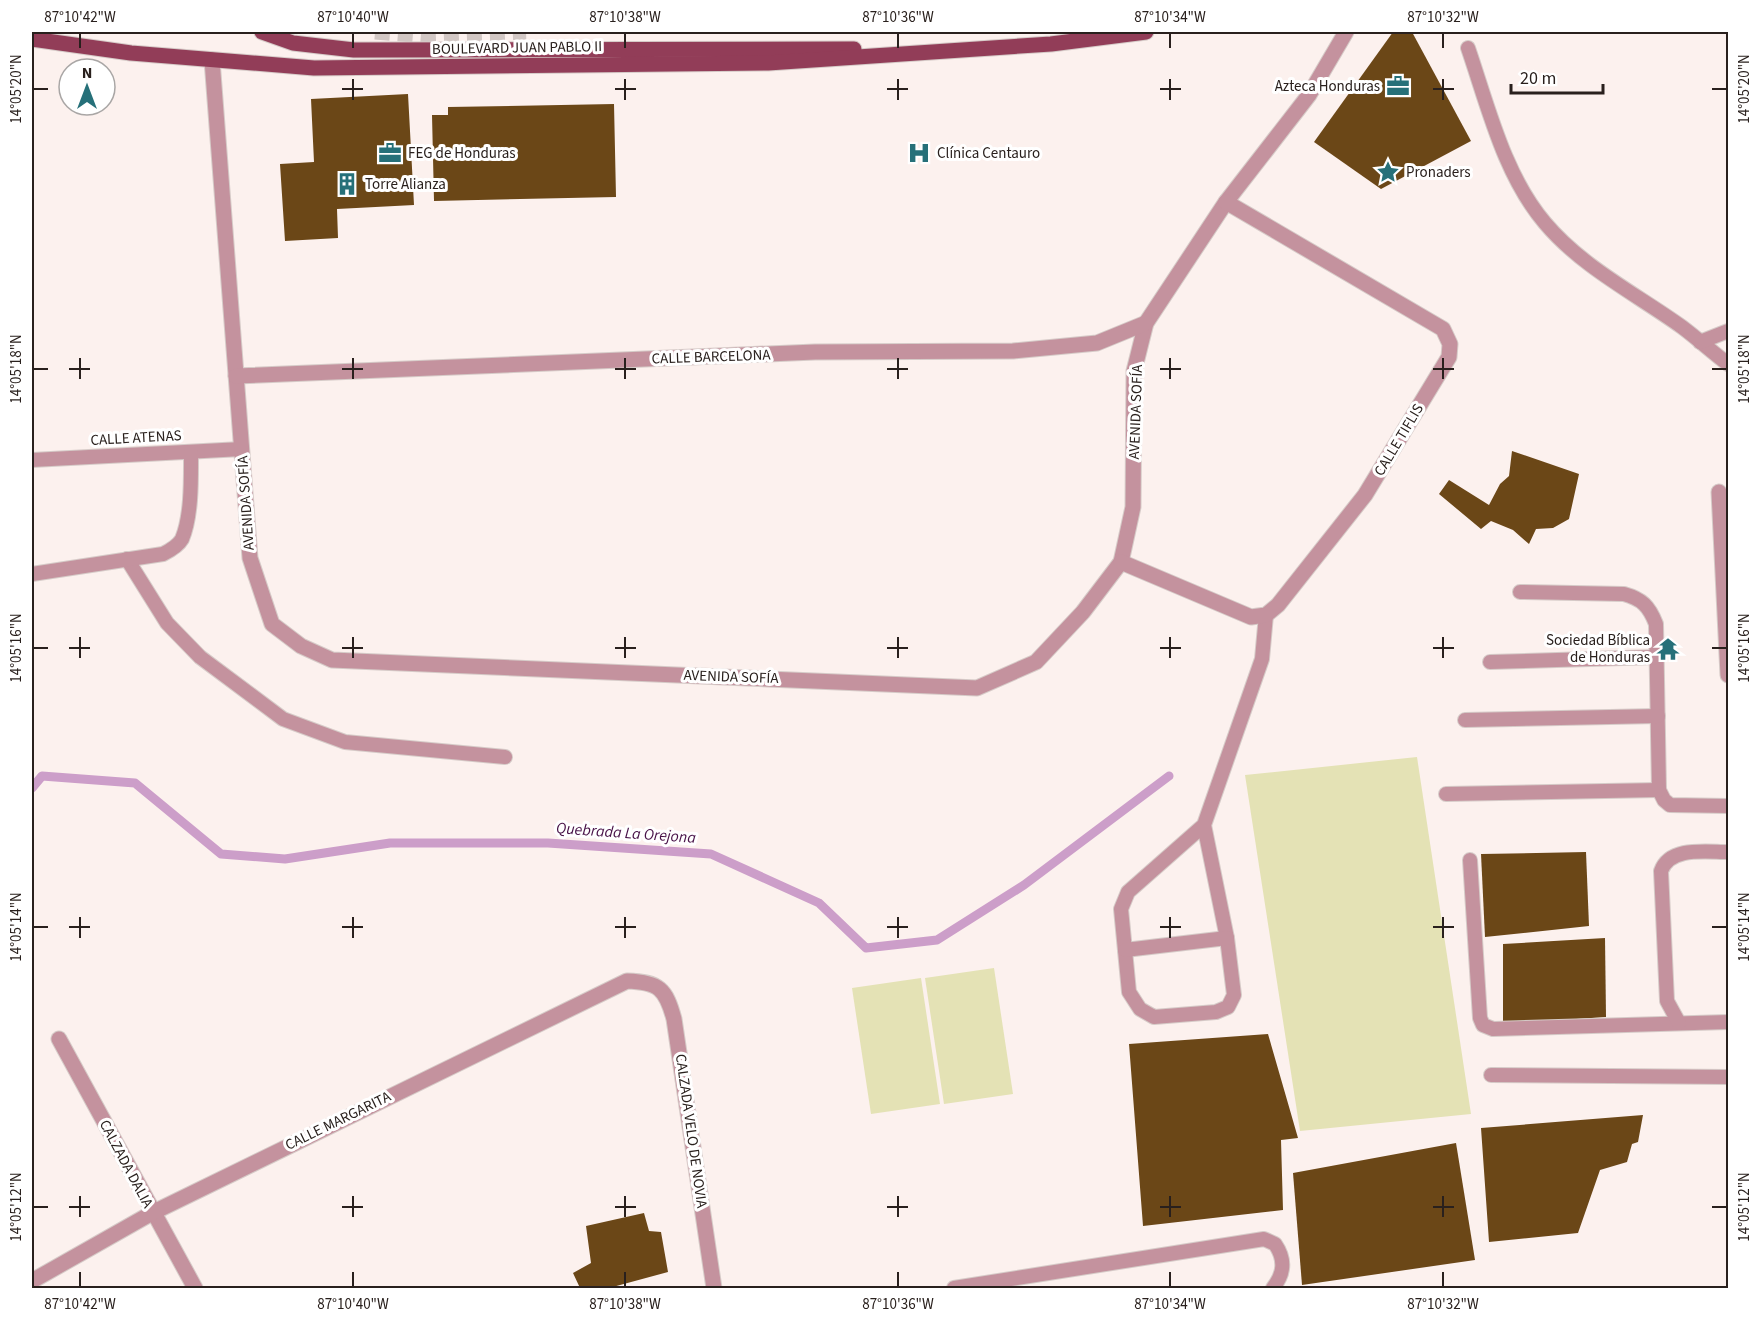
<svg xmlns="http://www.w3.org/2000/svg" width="1760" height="1320" font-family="'Source Sans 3',sans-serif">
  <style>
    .green { fill: #e4e2b5 }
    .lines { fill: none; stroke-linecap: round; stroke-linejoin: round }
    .stream { stroke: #cc9ec9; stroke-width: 9 }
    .building { fill: #6b4717 }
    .primary-tunnel { stroke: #d2c7c4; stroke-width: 15; stroke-dasharray: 15 8; stroke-linecap: butt }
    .lane-casing { stroke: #d6cbc8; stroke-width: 16 }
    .street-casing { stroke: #d6cbc8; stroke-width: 17 }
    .primary-casing { stroke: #d6cbc8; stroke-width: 17 }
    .lane { stroke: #c4929e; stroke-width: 14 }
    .street { stroke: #c4929e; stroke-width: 15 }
    .primary { stroke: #923d58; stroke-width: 15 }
    .ticks { fill: none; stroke: #29201d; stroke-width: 2 }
    .labels { text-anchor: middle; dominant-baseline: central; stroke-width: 6; stroke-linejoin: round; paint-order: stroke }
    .street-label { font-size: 15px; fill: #29201d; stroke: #fff }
    .poi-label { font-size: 15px; fill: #29201d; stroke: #fff; text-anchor: start }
    .water-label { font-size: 16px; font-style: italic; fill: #471147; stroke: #fff }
    .neatline { fill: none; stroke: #29201d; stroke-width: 2 }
    .ticks-label { font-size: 15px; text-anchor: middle; fill: #29201d }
  </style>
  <rect width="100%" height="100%" fill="#fcf1ee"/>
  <g class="green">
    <path d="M1417,757l54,357 -171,17 -55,-356z"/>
    <path d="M994,968l19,126 -69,10 -19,-126z"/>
    <path d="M921,978l19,126 -69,10 -19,-126z"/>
  </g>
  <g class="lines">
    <path class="stream" d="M32,788l10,-12 93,7 86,71 64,5 105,-16h158l163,11 108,49 47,45 71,-8 87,-55 145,-109"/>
  </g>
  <g class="building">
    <path d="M1393,32h19l59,109 -90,48 -67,-47z"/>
    <path d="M408,94l6,111 -77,4 1,29 -53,3 -5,-77 34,-2 -3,-63z"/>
    <path d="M614,104l2,93 -182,4 -2,-86h16v-8z"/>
    <path d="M1512,451l67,23 -10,45 -16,9 -17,1 -7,15 -16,-14 -22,-9 -10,8 -42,-35 10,-14 40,25 11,-21 9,-8z"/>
    <path d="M1586,852l3,74 -104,11 -4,-83z"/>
    <path d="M1605,938l1,79 -103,7v-80z"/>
    <path d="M1268,1034l30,104 -17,2 2,70 -140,16 -14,-182z"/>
    <path d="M1643,1115l-5,27 -6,2 -5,18 -27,8 -22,63 -89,9 -8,-114z"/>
    <path d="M1456,1143l19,117 -173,25 -9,-112z"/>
    <path d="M644,1213l5,18 12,1 7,40 -59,16h-29l-7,-15 18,-10 -5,-37z"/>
  </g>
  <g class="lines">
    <path class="primary-tunnel" d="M375,32l51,4 100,-4"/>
    <g class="lane-casing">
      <g id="lane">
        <path d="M1468,48c20,58 36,127 77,175 37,44 91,71 137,104 16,12 30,25 46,37"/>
        <path d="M1700,342l28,-11"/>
        <path d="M32,460l210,-11"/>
        <path d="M127,559l40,64 33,34 83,62 62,23 160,15"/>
        <path d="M32,574l131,-20c8,-4 15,-8 19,-15 10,-24 9,-61 9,-87"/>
        <path d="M1520,592l104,2c18,5 25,12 32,30l3,166 5,10 6,5 58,1"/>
        <path d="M1490,662l166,-5"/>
        <path d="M1465,720l193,-4"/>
        <path d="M1446,794l213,-4"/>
        <path d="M1204,825l23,113 7,57 -6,12 -12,5 -62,5 -14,-8 -11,-17 -8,-83 7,-17 76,-67 58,-166 4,-44"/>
        <path d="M1470,860l10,158 3,7 10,4 235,-7"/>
        <path d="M1125,950l102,-12"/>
        <path d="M1679,1023l-12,-22 -6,-130c9,-25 45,-19 67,-19"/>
        <path d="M1491,1075l237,2"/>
        <path d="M954,1288l310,-49 11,5c11,16 9,30 -2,44"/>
      </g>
    </g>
    <g class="street-casing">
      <g id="street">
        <path d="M212,60l38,498 22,66 29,22 31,14 645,28 59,-26 47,-50 38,-50 12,-55 1,-136 12,-48 80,-121 83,-107 37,-63"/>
        <path d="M236,376l579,-24 198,-1 84,-8 49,-20"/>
        <path d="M1719,492l9,183"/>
        <path d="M1121,562l130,55 15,-2 12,-10 87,-110 84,-138 1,-13 -7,-15 -217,-127"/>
        <path d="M59,1039l136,249"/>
        <path d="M32,1281l120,-68 475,-232c32,1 39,8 47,38l40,269"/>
      </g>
    </g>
    <g class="primary-casing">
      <g id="primary">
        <path d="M262,32l31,11 61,7 500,-1"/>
        <path d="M32,39l99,14 183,15 454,-5 283,-19 95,-12"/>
      </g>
    </g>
    <use href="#lane" class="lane"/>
    <use href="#street" class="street"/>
    <use href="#primary" class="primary"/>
  </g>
  <path class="ticks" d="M80,33v15M353,33v15M625,33v15M898,33v15M1170,33v15M1443,33v15M353,79v21M625,79v21M898,79v21M1170,79v21M1443,79v21M33,89h15M342,89h21M615,89h21M887,89h21M1160,89h21M1433,89h21M1712,89h15M80,358v21M353,358v21M625,358v21M898,358v21M1170,358v21M1443,358v21M33,369h15M69,369h21M342,369h21M615,369h21M887,369h21M1160,369h21M1433,369h21M1712,369h15M80,637v21M353,637v21M625,637v21M898,637v21M1170,637v21M1443,637v21M33,648h15M69,648h21M342,648h21M615,648h21M887,648h21M1160,648h21M1433,648h21M1712,648h15M80,917v21M353,917v21M625,917v21M898,917v21M1170,917v21M1443,917v21M33,927h15M69,927h21M342,927h21M615,927h21M887,927h21M1160,927h21M1433,927h21M1712,927h15M80,1196v21M353,1196v21M625,1196v21M898,1196v21M1170,1196v21M1443,1196v21M33,1207h15M69,1207h21M342,1207h21M615,1207h21M887,1207h21M1160,1207h21M1433,1207h21M1712,1207h15M80,1272v15M353,1272v15M625,1272v15M898,1272v15M1170,1272v15M1443,1272v15"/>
  <defs>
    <g id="office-bare" transform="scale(1.8)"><path d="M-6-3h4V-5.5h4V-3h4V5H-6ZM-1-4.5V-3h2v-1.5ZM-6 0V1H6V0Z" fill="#267079" stroke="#fff" stroke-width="2.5" paint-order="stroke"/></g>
    <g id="hospital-bare" transform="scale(1.8)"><path d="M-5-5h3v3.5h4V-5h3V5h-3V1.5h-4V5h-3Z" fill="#267079" stroke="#fff" stroke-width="2.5" paint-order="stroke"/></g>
    <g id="sight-bare" transform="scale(1.8)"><path d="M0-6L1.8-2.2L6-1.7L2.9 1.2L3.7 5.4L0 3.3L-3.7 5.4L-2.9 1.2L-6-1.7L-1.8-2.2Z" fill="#267079" stroke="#fff" stroke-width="2.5" paint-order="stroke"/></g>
    <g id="building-bare" transform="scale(1.8)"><path d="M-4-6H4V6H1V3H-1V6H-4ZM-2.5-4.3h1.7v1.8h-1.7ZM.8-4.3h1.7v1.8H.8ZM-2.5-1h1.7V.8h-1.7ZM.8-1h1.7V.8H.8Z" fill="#267079" stroke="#fff" stroke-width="2.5" paint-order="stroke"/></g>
    <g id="temple-bare" transform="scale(1.8)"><path d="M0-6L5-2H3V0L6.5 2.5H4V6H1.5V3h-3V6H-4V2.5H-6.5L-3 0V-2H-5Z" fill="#267079" stroke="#fff" stroke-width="2.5" paint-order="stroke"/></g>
  </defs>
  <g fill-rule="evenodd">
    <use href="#office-bare" x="1398" y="86"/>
    <use href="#office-bare" x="390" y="153"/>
    <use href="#hospital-bare" x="919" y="153"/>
    <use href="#sight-bare" x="1388" y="172"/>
    <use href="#building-bare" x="347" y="184"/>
    <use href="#temple-bare" x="1668" y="649"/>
  </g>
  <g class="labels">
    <g class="street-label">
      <text transform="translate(517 48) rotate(-1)">BOULEVARD JUAN PABLO II</text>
      <text transform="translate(711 357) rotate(-2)">CALLE BARCELONA</text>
      <text transform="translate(1136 412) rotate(-88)">AVENIDA SOFÍA</text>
      <text transform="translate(136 438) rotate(-3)">CALLE ATENAS</text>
      <text transform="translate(1399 440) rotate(-59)">CALLE TIFLIS</text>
      <text transform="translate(246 503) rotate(-94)">AVENIDA SOFÍA</text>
      <text transform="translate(731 677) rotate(2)">AVENIDA SOFÍA</text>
      <text transform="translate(338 1121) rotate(-26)">CALLE MARGARITA</text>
      <text transform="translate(691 1131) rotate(82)">CALZADA VELO DE NOVIA</text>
      <text transform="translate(126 1164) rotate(62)">CALZADA DALIA</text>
    </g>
    <g class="poi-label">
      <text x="1380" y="86" text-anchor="end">Azteca Honduras</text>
      <text x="408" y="153">FEG de Honduras</text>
      <text x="937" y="153">Clínica Centauro</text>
      <text x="1406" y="172">Pronaders</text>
      <text x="365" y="184">Torre Alianza</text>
      <text x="1650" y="640" text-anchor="end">Sociedad Bíblica<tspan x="1650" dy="17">de Honduras</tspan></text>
    </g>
    <g class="water-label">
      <text transform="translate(626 833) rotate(4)">Quebrada La Orejona</text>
    </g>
  </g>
  <rect width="1760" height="1320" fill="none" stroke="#ffffff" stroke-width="66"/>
  <g transform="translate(87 87)"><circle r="28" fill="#ffffff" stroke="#a9a6a5" stroke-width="1.5"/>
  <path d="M0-4.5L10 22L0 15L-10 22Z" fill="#267079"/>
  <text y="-9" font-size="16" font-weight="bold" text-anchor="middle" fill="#29201d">N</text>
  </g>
  <path d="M1511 84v9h92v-9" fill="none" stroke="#29201d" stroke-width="3"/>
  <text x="1520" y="84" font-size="18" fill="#29201d" stroke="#ffffff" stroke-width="4.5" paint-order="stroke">20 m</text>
  <rect x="33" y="33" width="1694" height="1254" class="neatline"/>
  <g class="ticks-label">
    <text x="80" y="22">87°10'42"W</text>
    <text x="353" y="22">87°10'40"W</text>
    <text x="625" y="22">87°10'38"W</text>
    <text x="898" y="22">87°10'36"W</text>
    <text x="1170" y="22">87°10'34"W</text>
    <text x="1443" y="22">87°10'32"W</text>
    <text transform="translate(16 89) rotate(-90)" y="5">14°05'20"N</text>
    <text transform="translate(1744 89) rotate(-90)" y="5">14°05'20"N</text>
    <text transform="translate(16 369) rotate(-90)" y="5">14°05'18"N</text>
    <text transform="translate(1744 369) rotate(-90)" y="5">14°05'18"N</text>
    <text transform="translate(16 648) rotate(-90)" y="5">14°05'16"N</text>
    <text transform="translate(1744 648) rotate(-90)" y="5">14°05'16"N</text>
    <text transform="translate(16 927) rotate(-90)" y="5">14°05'14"N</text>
    <text transform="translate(1744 927) rotate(-90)" y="5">14°05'14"N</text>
    <text transform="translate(16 1207) rotate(-90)" y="5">14°05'12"N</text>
    <text transform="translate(1744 1207) rotate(-90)" y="5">14°05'12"N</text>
    <text x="80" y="1309">87°10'42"W</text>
    <text x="353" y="1309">87°10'40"W</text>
    <text x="625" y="1309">87°10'38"W</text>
    <text x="898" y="1309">87°10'36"W</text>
    <text x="1170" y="1309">87°10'34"W</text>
    <text x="1443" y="1309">87°10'32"W</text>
  </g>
</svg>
